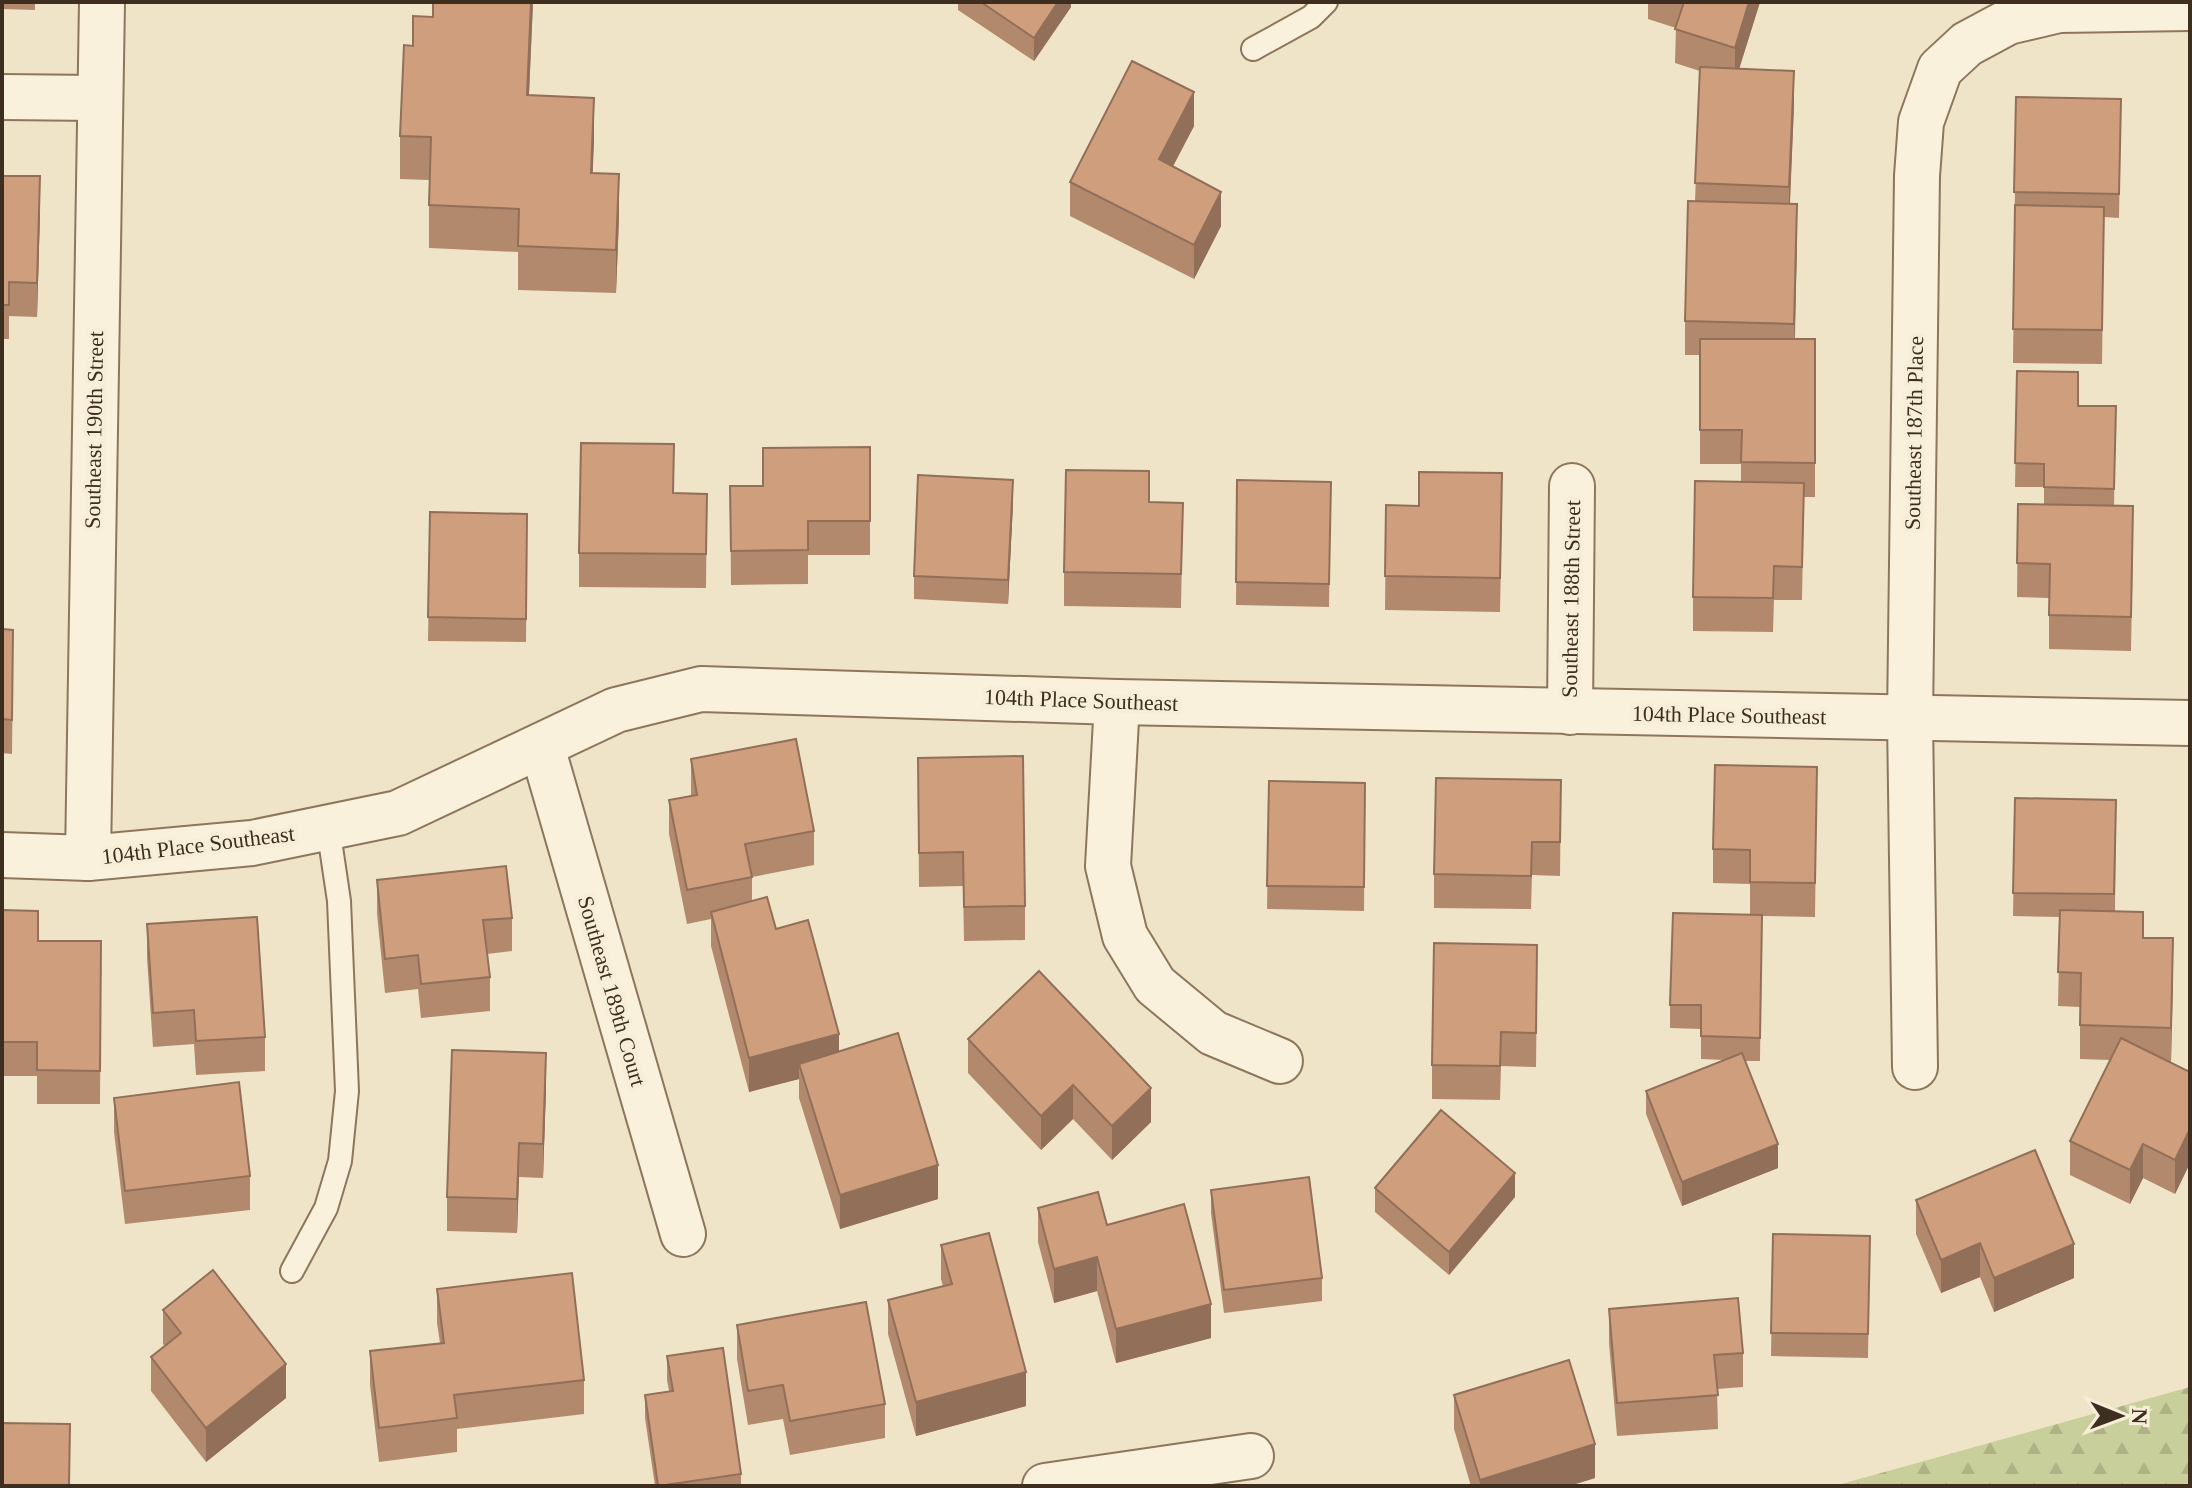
<svg xmlns="http://www.w3.org/2000/svg" width="2192" height="1488" font-family="Georgia,serif">
  <style>
    .forest { fill: url(#forest-firs) }
    .lines { fill: none; stroke-linecap: round; stroke-linejoin: round }
    .lane-casing { stroke: #8d765c; stroke-width: 26 }
    .street-casing { stroke: #8d765c; stroke-width: 48 }
    .lane { stroke: #faf1dc; stroke-width: 22 }
    .street { stroke: #faf1dc; stroke-width: 44 }
    .wall { fill: #b2896c }
    .shaded-wall { fill: #916f58 }
    .building { fill: #cf9f7d; stroke: #916f58; stroke-width: 2 }
    .labels { text-anchor: middle; dominant-baseline: central; stroke-width: 8; stroke-linejoin: round; paint-order: stroke }
    .street-label { font-size: 22px; fill: #3d2e20; stroke: #f7eed8 }
  </style>
  <defs>
    <pattern id="forest-firs" width="22" height="20" patternUnits="userSpaceOnUse" patternTransform="scale(2)"><rect width="22" height="20" fill="#c9cf9b"/><path d="M5 1l3.5 6h-7zM16 11l3.5 6h-7z" fill="#aeb285"/></pattern>
  </defs>
  <rect width="100%" height="100%" fill="#f0e4c8"/>
  <path class="forest" d="M2190,1387v99h-356z"/>
  <g class="lines">
    <g class="lane-casing">
      <g id="lane">
        <path d="M1253,49l58,-32 15,-15"/>
        <path d="M292,1271l34,-63 14,-47 7,-70 -8,-190 -11,-74"/>
      </g>
    </g>
    <g class="street-casing">
      <g id="street">
        <path d="M2,97l96,1"/>
        <path d="M1117,702l-9,164 17,70 30,49 58,48 67,28"/>
        <path d="M1570,712l2,-226"/>
        <path d="M542,747l141,487"/>
        <path d="M2,855l86,3 164,-15 146,-30 218,-103 85,-21 416,13 1073,21"/>
        <path d="M88,858l14,-856"/>
        <path d="M1915,1067l-5,-348 7,-543 4,-54 19,-53 27,-25 41,-22 51,-12 131,-2"/>
        <path d="M1045,1486l206,-30"/>
      </g>
    </g>
    <use href="#lane" class="lane"/>
    <use href="#street" class="street"/>
  </g>
  <g class="wall">
    <path d="M2,2h33v8l-33,-1z"/>
    <path d="M533,2l-4,93 65,46 -2,32 27,44 -3,76 -98,-3v-38l-89,-4v-68l-29,-1v-43l13,-90 20,-29z"/>
    <path d="M958,2h113v5l-37,54 -76,-51z"/>
    <path d="M1648,2h112l-21,67 55,36 -4,99 7,34 -2,101h20v158h-11l-2,103h-28l-1,32 -80,-1v-34l48,-115v-18h-41v-109h-15v-34l10,-120 5,-130 -25,-8 1,-35 -28,-9z"/>
    <path d="M2016,97l105,2 -2,119 -15,-1 -2,147 -89,-1z"/>
    <path d="M1194,126l-21,40 48,60 -27,53 -124,-63v-34z"/>
    <path d="M2,176l38,34 -3,107 -28,-1v23h-7z"/>
    <path d="M2017,371l61,35h38l-2,100 19,34 -2,111 -82,-2v-51l-32,-1 1,-93 26,1v-18h-29z"/>
    <path d="M870,447v108h-62v29l-77,1 -1,-99h33z"/>
    <path d="M1237,480l94,2 -2,125 -93,-2z"/>
    <path d="M674,493l33,1 -1,94 -127,-1v-34z"/>
    <path d="M1149,502l34,1 -2,105 -117,-2v-34z"/>
    <path d="M1013,503l-5,101 -94,-5v-23z"/>
    <path d="M1386,505l116,2 -2,105 -115,-2z"/>
    <path d="M430,512l97,2 -1,128 -98,-1z"/>
    <path d="M2,629l11,35 -1,90 -10,-1z"/>
    <path d="M918,758l107,148v34l-61,1 -1,-55 -44,1z"/>
    <path d="M691,759l123,72v34l-62,12v24l24,28 63,123 99,147 -98,30 -41,-131v-19l-50,13 -38,-146v-27l-24,5 -18,-90v-34l22,-4z"/>
    <path d="M1817,767l-2,150 -53,-1 -2,145h-15l33,107 -96,38 -36,-92v-23l79,-31 -24,-1v-30l-31,-1v-23l80,-90v-31l-37,-1v-34z"/>
    <path d="M1561,780l-1,96 -28,-1 -1,34 -97,-1v-34z"/>
    <path d="M1269,781l96,2 -1,128 -97,-2z"/>
    <path d="M2015,798l101,2 -1,111 28,27 30,34 -2,90h-3l22,10v91l-15,31 -32,-16 -13,26 -60,-29v-34l40,-81 -30,-1v-52l-22,-1 2,-89 -47,-1z"/>
    <path d="M377,880l135,38v33l-25,3 3,23v34l-69,7 -3,-29 -33,4 -8,-79z"/>
    <path d="M2,910l36,31h63l-1,163h-63v-28h-35z"/>
    <path d="M147,924l118,113v34l-69,4 -2,-31 -41,3 -6,-89z"/>
    <path d="M1039,971l112,151 -39,38 -39,-41 -32,31 -73,-77v-34z"/>
    <path d="M1537,979l-1,88 -35,-1 -1,34 -68,-1v-34z"/>
    <path d="M546,1087l-3,91 -24,-1 -2,56 -70,-2v-34z"/>
    <path d="M114,1098l136,78v34l-125,14 -11,-92z"/>
    <path d="M1375,1188l140,9 -66,78 -74,-63z"/>
    <path d="M1211,1190l111,88v23l-98,12 -13,-100z"/>
    <path d="M1916,1200l158,78 -80,34 -14,-35 -39,16 -25,-59z"/>
    <path d="M1038,1208l69,17 104,113 -95,25 -19,-72 -43,12 -16,-61z"/>
    <path d="M1773,1234l97,2 -2,122 -97,-2z"/>
    <path d="M941,1245l85,161 -110,30 -28,-102v-34l55,-14 -2,-7z"/>
    <path d="M437,1289l147,91v34l-127,15v23l-78,10 -9,-77v-34l70,-8 -3,-20z"/>
    <path d="M1609,1309l134,44v34l-26,2 1,40 -101,7 -8,-93z"/>
    <path d="M163,1310l123,88 -80,64 -55,-71v-34l14,-11 -2,-2z"/>
    <path d="M737,1325l148,79v34l-95,17 -7,-36 -35,6 -11,-66z"/>
    <path d="M667,1356l74,118v12h-86l-10,-68v-23l24,-4 -2,-11z"/>
    <path d="M1454,1395l141,83 -26,8h-98l-17,-57z"/>
  </g>
  <g class="shaded-wall">
    <path d="M531,2h2l-6,136v-43z"/>
    <path d="M1058,2h13v5l-37,54v-23z"/>
    <path d="M1749,2h11l-25,80v-34z"/>
    <path d="M1794,71v34l-5,116v-34z"/>
    <path d="M1194,92v34l-35,67v-34z"/>
    <path d="M594,98v43l-3,75v-43z"/>
    <path d="M619,174v43l-3,76v-43z"/>
    <path d="M40,176v34l-3,107v-34z"/>
    <path d="M1221,192v34l-27,53v-34z"/>
    <path d="M1797,204v34l-3,120v-34z"/>
    <path d="M1013,480v23l-5,101v-24z"/>
    <path d="M2173,938v34l-2,90v-34z"/>
    <path d="M839,1034v34l-40,-4v15l-50,13v-34z"/>
    <path d="M546,1053v34l-3,91v-34z"/>
    <path d="M1073,1085v34l-32,31v-34z"/>
    <path d="M1151,1088v34l-39,38v-34z"/>
    <path d="M2190,1129v34l-15,31v-34z"/>
    <path d="M519,1143v34l-2,56v-34z"/>
    <path d="M1778,1144v24l-96,38v-24z"/>
    <path d="M2143,1144v34l-13,26v-34z"/>
    <path d="M938,1165v34l-98,30v-34z"/>
    <path d="M1515,1173v24l-66,78v-23z"/>
    <path d="M1980,1243v34l-39,16v-33z"/>
    <path d="M2074,1244v34l-80,34v-34z"/>
    <path d="M1097,1257v34l-43,12v-34z"/>
    <path d="M1211,1304v34l-95,25v-34z"/>
    <path d="M286,1364v34l-80,64v-34z"/>
    <path d="M1026,1372v34l-110,30v-34z"/>
    <path d="M1595,1444v34l-26,8h-89v-6z"/>
  </g>
  <g class="building">
    <path d="M433,2h98l-4,93 67,3 -3,75 28,1 -3,76 -98,-4 1,-37 -90,-4 2,-68 -31,-1 4,-91 9,1v-30l20,1z"/>
    <path d="M981,2h77l-24,36z"/>
    <path d="M1684,2h65l-14,46 -60,-19z"/>
    <path d="M1132,61l62,31 -35,67 62,33 -27,53 -124,-63z"/>
    <path d="M1700,67l94,4 -5,116 -94,-4z"/>
    <path d="M2016,97l105,2 -2,95 -105,-2z"/>
    <path d="M2,176h38l-3,107 -28,-1v23h-7z"/>
    <path d="M1688,201l109,3 -3,120 -109,-3z"/>
    <path d="M2015,205l89,2 -2,123 -89,-1z"/>
    <path d="M1700,339h115v124l-74,-1 1,-32h-42z"/>
    <path d="M2017,371l61,1v34h38l-2,83 -70,-2v-23l-29,-1z"/>
    <path d="M581,443l93,1 -1,49 34,1 -1,60 -127,-1z"/>
    <path d="M870,447v74h-62v29l-77,1 -1,-65h33v-38z"/>
    <path d="M1066,470l83,1v31l34,1 -2,71 -117,-2z"/>
    <path d="M1419,472l83,1 -2,105 -115,-2 1,-71 33,1z"/>
    <path d="M918,475l95,5 -5,100 -94,-4z"/>
    <path d="M1237,480l94,2 -2,102 -93,-2z"/>
    <path d="M1695,481l109,2 -2,84 -28,-1 -1,32 -80,-1z"/>
    <path d="M2018,504l115,2 -2,111 -82,-2 1,-51 -33,-1z"/>
    <path d="M430,512l97,2 -1,105 -98,-2z"/>
    <path d="M2,629l11,1 -1,90 -10,-1z"/>
    <path d="M796,739l18,92 -69,13 7,33 -65,13 -18,-90 28,-5 -6,-36z"/>
    <path d="M1023,756l2,150 -61,1 -1,-55 -44,1 -1,-95z"/>
    <path d="M1715,765l102,2 -2,116 -65,-1v-32l-37,-1z"/>
    <path d="M1436,778l125,2 -1,62h-28l-1,34 -97,-2z"/>
    <path d="M1269,781l96,2 -1,104 -97,-1z"/>
    <path d="M2015,798l101,2 -2,94 -101,-1z"/>
    <path d="M506,866l6,52 -29,2 7,57 -69,7 -3,-29 -33,4 -8,-79z"/>
    <path d="M767,897l9,32 32,-9 31,114 -90,24 -38,-146z"/>
    <path d="M2,910l36,1v30h63l-1,130 -63,-1v-28h-35z"/>
    <path d="M2060,910l83,2v26h30l-2,90 -91,-3 1,-52 -23,-1z"/>
    <path d="M1673,913l89,2 -2,123 -59,-2v-31h-31z"/>
    <path d="M257,917l8,120 -69,4 -2,-31 -41,3 -6,-89z"/>
    <path d="M1434,943l103,2 -1,88 -35,-1 -1,34 -68,-1z"/>
    <path d="M1039,971l112,117 -39,38 -39,-41 -32,31 -73,-77z"/>
    <path d="M898,1033l40,132 -98,30 -41,-131z"/>
    <path d="M2121,1038l69,34v57l-15,31 -32,-16 -13,26 -60,-29z"/>
    <path d="M452,1050l94,3 -3,91 -24,-1 -2,56 -70,-2z"/>
    <path d="M1742,1053l36,91 -96,38 -36,-91z"/>
    <path d="M239,1082l11,94 -125,15 -11,-93z"/>
    <path d="M1441,1110l74,63 -66,79 -74,-64z"/>
    <path d="M2035,1150l39,94 -80,34 -14,-35 -39,17 -25,-60z"/>
    <path d="M1309,1177l13,101 -98,12 -13,-100z"/>
    <path d="M1098,1192l9,33 77,-21 27,100 -95,25 -19,-72 -43,12 -16,-61z"/>
    <path d="M989,1233l37,139 -110,30 -28,-102 64,-16 -11,-39z"/>
    <path d="M1773,1234l97,2 -2,98 -97,-1z"/>
    <path d="M213,1270l73,94 -80,64 -55,-71 30,-24 -18,-23z"/>
    <path d="M572,1273l12,107 -130,15 3,23 -78,10 -9,-77 74,-8 -7,-54z"/>
    <path d="M1738,1298l5,55 -29,2 4,40 -101,8 -8,-94z"/>
    <path d="M866,1302l19,102 -95,17 -7,-36 -35,6 -11,-66z"/>
    <path d="M723,1348l18,126 -83,12 -13,-91 28,-4 -6,-35z"/>
    <path d="M1569,1360l26,84 -115,36 -26,-85z"/>
    <path d="M2,1423l68,1 -1,62h-67z"/>
  </g>
  <g class="labels">
    <g class="street-label">
      <text transform="translate(94 430) rotate(-89)">Southeast 190th Street</text>
      <text transform="translate(1914 433) rotate(-89)">Southeast 187th Place</text>
      <text transform="translate(1571 599) rotate(-89)">Southeast 188th Street</text>
      <text transform="translate(1081 700) rotate(2)">104th Place Southeast</text>
      <text transform="translate(1729 715) rotate(1)">104th Place Southeast</text>
      <text transform="translate(198 845) rotate(-7)">104th Place Southeast</text>
      <text transform="translate(612 991) rotate(74)">Southeast 189th Court</text>
    </g>
  </g>
  <rect width="2192" height="1488" fill="none" stroke="#3d2e20" stroke-width="8"/>
  <g transform="translate(2120 1416) rotate(91)" stroke="#f7eed8" stroke-width="6" paint-order="stroke">
  <path d="M0-6L14 30L0 20L-14 30Z" fill="#3d2e20"/>
  <text y="-12" font-size="22" font-weight="bold" text-anchor="middle" fill="#3d2e20">N</text>
  </g>
</svg>
